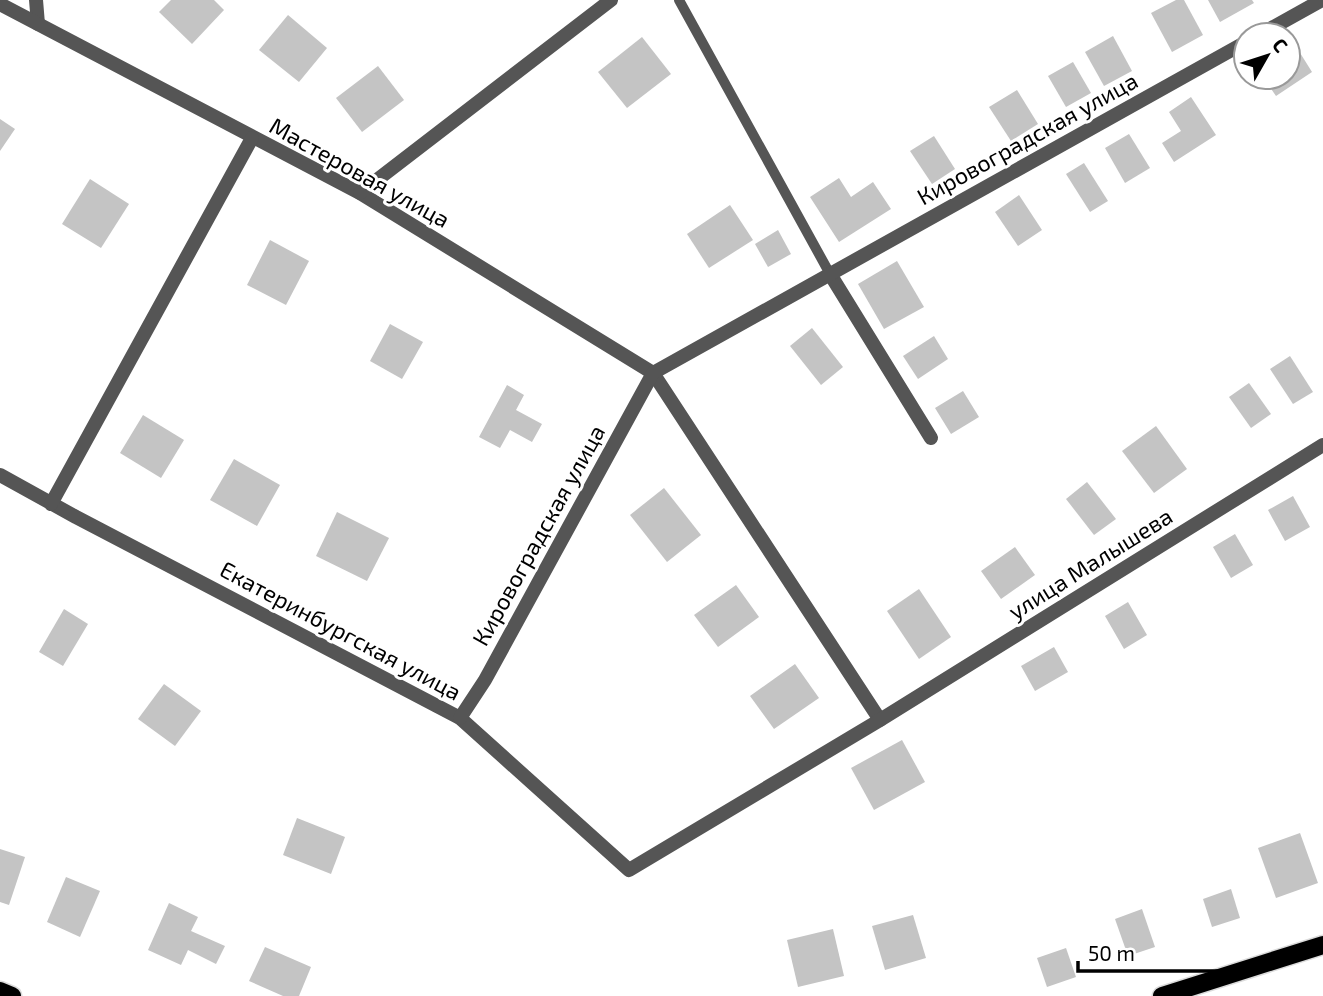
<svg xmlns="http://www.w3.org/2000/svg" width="1323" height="996" font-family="'Exo 2',sans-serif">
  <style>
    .building { fill: #c4c4c4 }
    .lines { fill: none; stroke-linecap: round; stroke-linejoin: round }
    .primary-casing { stroke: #dbdbdb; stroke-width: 21 }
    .service { stroke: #555; stroke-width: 10 }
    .minor { stroke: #555; stroke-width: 14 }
    .primary { stroke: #000; stroke-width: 18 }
    .labels { text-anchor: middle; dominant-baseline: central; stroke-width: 6; stroke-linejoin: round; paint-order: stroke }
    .street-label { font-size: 23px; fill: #000; stroke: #fff }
  </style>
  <rect width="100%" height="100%" fill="#fff"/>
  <g class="building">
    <path d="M171,0h43l10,10 -32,34 -33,-32z"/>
    <path d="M1176,0h8l19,35 -31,17 -21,-39z"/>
    <path d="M1208,0h44l2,3 -34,19z"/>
    <path d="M288,15l39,33 -28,34 -40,-32z"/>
    <path d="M1113,36l19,35 -28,15 -19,-34z"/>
    <path d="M642,37l29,37 -44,34 -29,-36z"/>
    <path d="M1292,40l20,32 -36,24 -13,-19h25v-34z"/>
    <path d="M1073,62l18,31 -25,14 -18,-31z"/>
    <path d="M378,66l26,34 -42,32 -26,-34z"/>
    <path d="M1017,90l21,34 -27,17 -22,-34z"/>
    <path d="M1191,97l25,38 -42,27 -12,-19 19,-12 -12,-19z"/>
    <path d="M0,119l15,10 -15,22z"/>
    <path d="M1129,134l21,34 -25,15 -20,-35z"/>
    <path d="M934,136l21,33 -23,15 -22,-33z"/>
    <path d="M1084,163l24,38 -18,11 -24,-38z"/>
    <path d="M839,178l12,19 22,-15 18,27 -52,33 -29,-45z"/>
    <path d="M90,179l39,25 -28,44 -39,-24z"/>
    <path d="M1019,195l23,35 -24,16 -23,-34z"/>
    <path d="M730,205l23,35 -44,28 -22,-34z"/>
    <path d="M778,230l13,24 -23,13 -13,-23z"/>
    <path d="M270,240l39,21 -23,44 -39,-20z"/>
    <path d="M897,261l27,46 -40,22 -26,-45z"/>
    <path d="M390,324l33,18 -21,37 -32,-18z"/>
    <path d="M812,328l31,39 -22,18 -31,-39z"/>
    <path d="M934,336l14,23 -30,20 -15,-23z"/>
    <path d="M1290,356l23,36 -20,12 -23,-35z"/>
    <path d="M1249,383l22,31 -20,14 -22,-31z"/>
    <path d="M507,385l17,10 -8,15 26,14 -10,18 -22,-12 -10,18 -21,-11z"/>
    <path d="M963,391l16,26 -28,17 -16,-26z"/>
    <path d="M143,415l41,25 -23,38 -41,-25z"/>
    <path d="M1156,426l31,43 -33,24 -32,-42z"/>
    <path d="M234,459l46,26 -23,41 -47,-26z"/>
    <path d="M1087,482l29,37 -22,16 -28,-36z"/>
    <path d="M664,488l37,47 -34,27 -37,-47z"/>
    <path d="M1293,496l17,31 -25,14 -17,-31z"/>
    <path d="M337,512l52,26 -22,43 -51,-25z"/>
    <path d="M1235,534l18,31 -22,13 -18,-31z"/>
    <path d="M1015,547l20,28 -34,24 -20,-28z"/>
    <path d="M736,585l23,32 -41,30 -24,-32z"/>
    <path d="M919,589l32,48 -32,22 -32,-48z"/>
    <path d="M1128,602l19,33 -23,14 -19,-33z"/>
    <path d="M64,609l24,15 -25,42 -24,-14z"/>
    <path d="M1054,647l14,25 -33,19 -14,-25z"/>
    <path d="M795,664l24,34 -45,31 -24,-33z"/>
    <path d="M164,684l37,27 -26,35 -37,-27z"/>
    <path d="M902,740l23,42 -51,28 -23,-42z"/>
    <path d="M297,818l48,19 -14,37 -48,-19z"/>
    <path d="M1300,833l18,50 -42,15 -18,-50z"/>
    <path d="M0,849l25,8 -16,48 -9,-3z"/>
    <path d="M66,877l34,14 -20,46 -33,-15z"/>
    <path d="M1231,889l9,29 -28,9 -9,-28z"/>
    <path d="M169,903l29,14 -7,14 34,15 -9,18 -28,-14 -7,15 -33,-15z"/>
    <path d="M1142,909l13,38 -27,9 -13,-37z"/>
    <path d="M913,915l13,43 -41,12 -13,-44z"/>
    <path d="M833,929l11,47 -46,11 -11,-47z"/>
    <path d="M265,947l46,20 -12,29h-16l-34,-15z"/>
    <path d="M1066,948l10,29 -29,10 -10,-29z"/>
  </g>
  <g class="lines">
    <g class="primary-casing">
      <g id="primary">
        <path d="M0,991l12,5"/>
        <path d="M1162,996l161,-51"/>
      </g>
    </g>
    <path class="service" d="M679,0l151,274"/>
    <g class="minor">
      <path d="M36,0l2,24"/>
      <path d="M0,4l360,189 293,180 227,347"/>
      <path d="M1259,35l63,-35"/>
      <path d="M360,193l251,-193"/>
      <path d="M830,274l101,164"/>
      <path d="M0,475l76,42 384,201 169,152 251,-150 443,-275"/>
      <path d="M51,504l201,-366"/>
      <path d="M460,718l25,-38 168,-307 593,-331"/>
    </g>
    <use href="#primary" class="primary"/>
  </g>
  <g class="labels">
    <g class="street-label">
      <text transform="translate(1027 138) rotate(-29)">Кировоградская улица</text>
      <text transform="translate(360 172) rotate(29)">Мастеровая улица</text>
      <text transform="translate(538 535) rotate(-61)">Кировоградская улица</text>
      <text transform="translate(1090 563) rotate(-32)">улица Малышева</text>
      <text transform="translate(341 630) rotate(28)">Екатеринбургская улица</text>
    </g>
  </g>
  <g transform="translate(1267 56) rotate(51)"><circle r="33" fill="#ffffff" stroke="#999999" stroke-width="2"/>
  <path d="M0-5L12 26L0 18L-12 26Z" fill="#000000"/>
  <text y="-10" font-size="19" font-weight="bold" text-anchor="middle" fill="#000000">С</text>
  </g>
  <path d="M1078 961v10h173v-10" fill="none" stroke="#000000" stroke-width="3.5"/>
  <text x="1088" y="961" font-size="21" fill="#000000" stroke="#ffffff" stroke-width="5" paint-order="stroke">50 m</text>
</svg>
